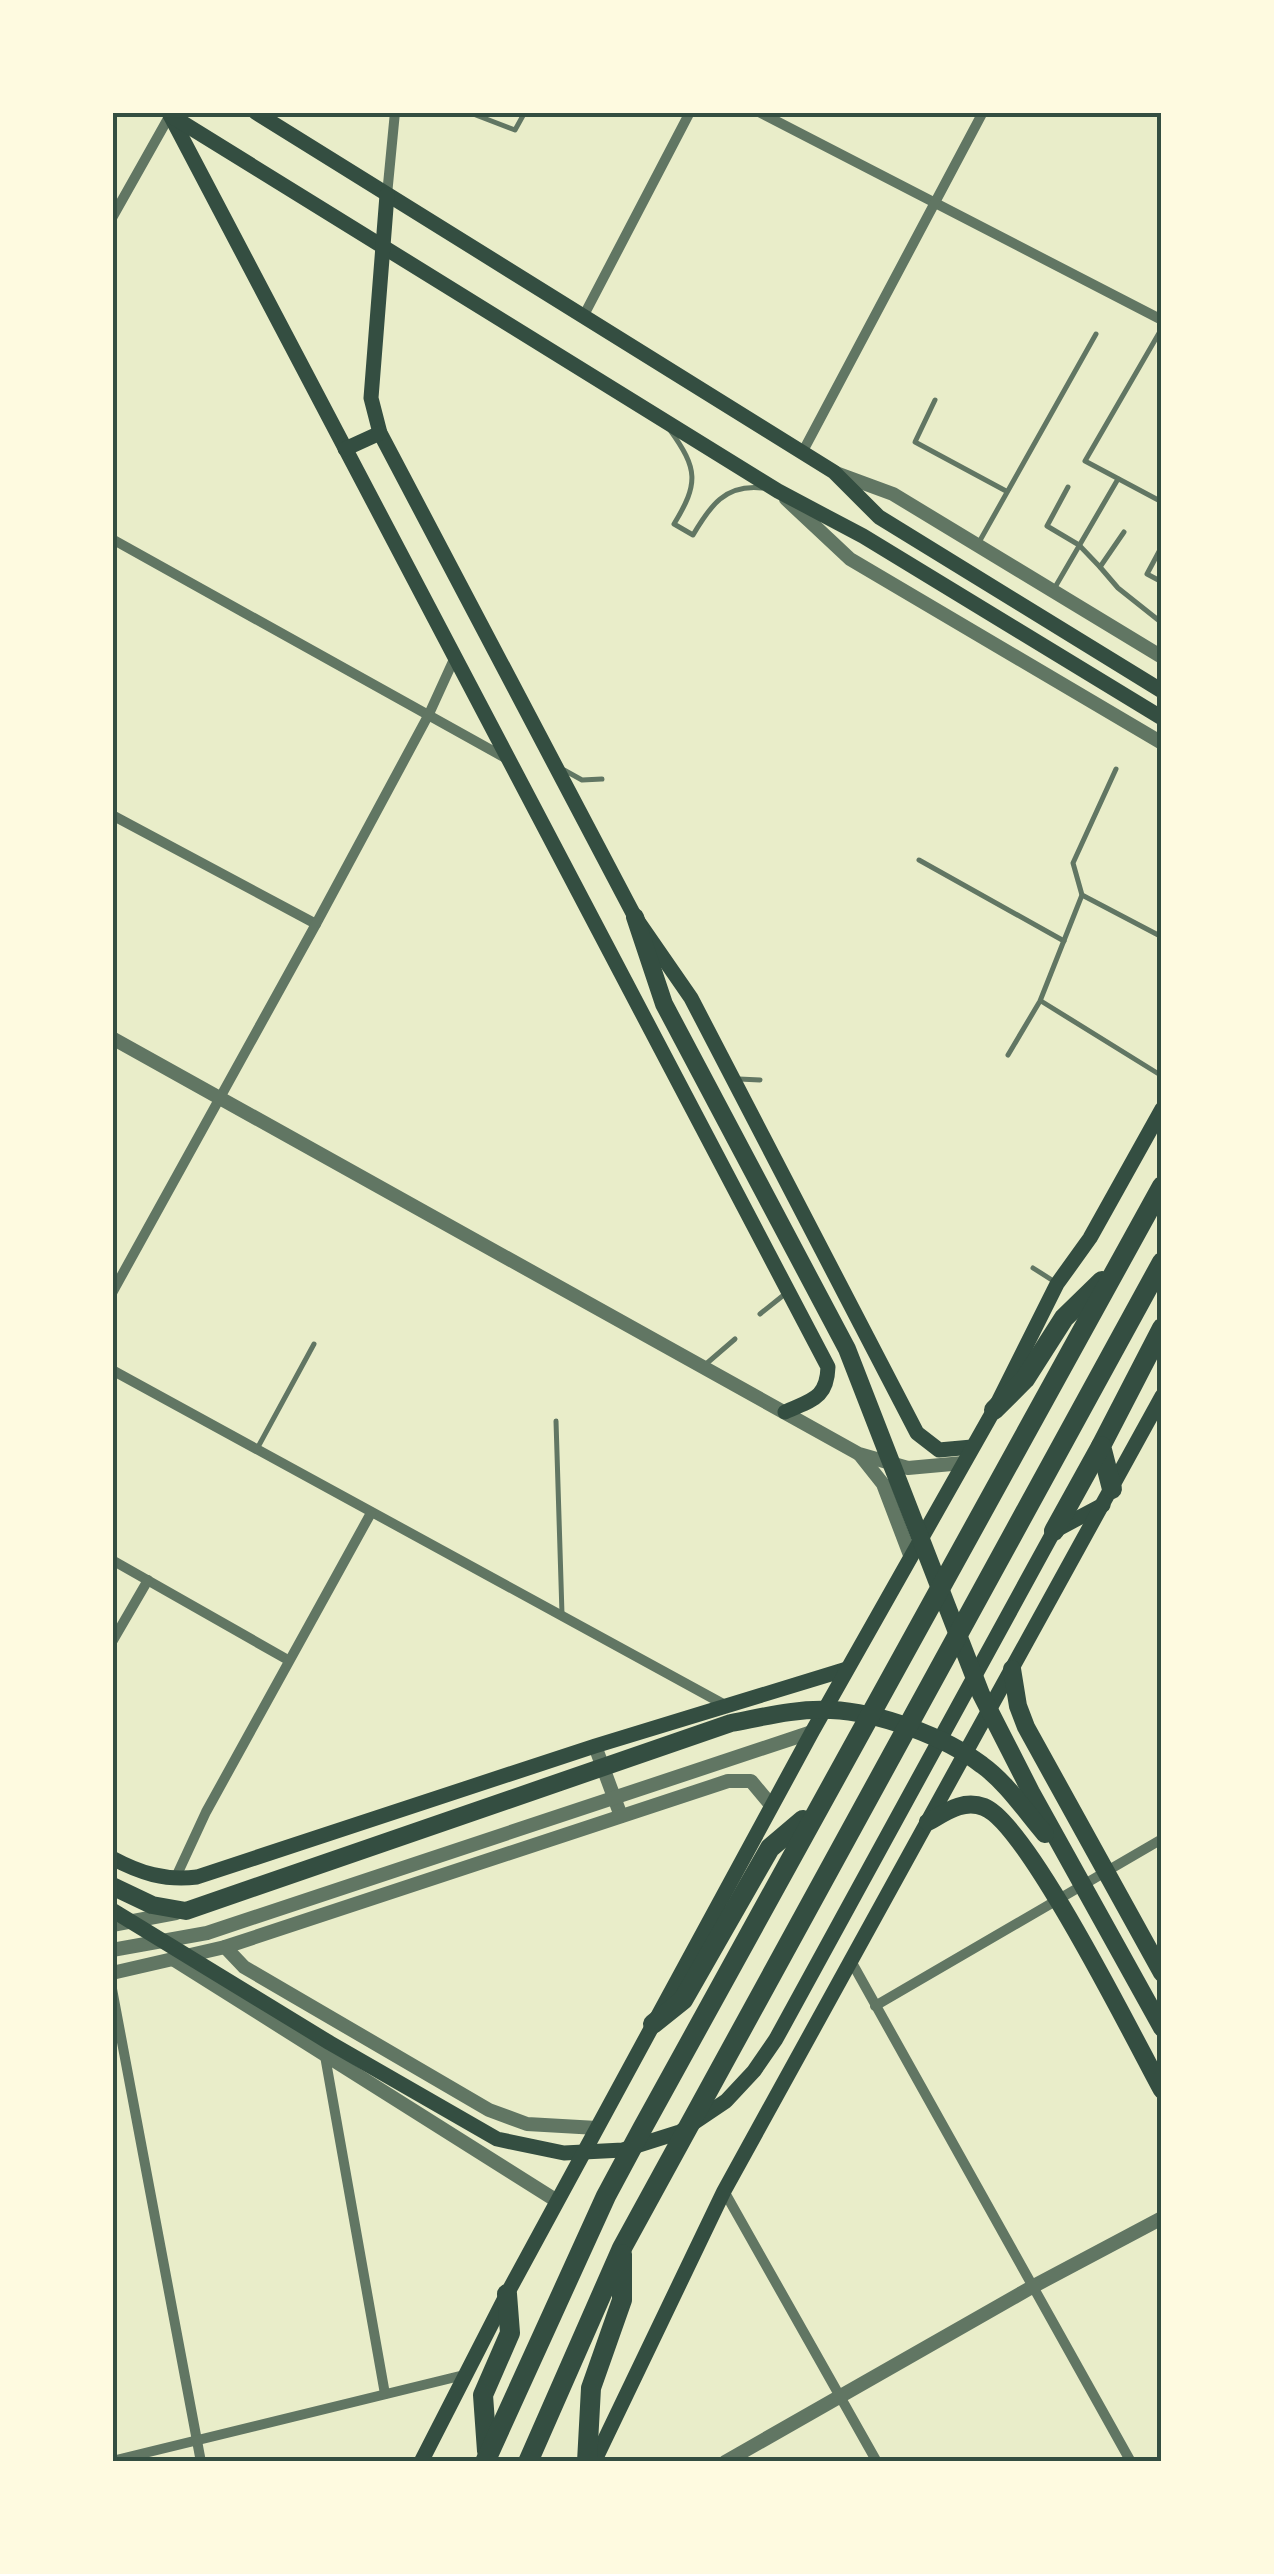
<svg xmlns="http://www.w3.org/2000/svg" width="1274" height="2574" font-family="'Open Sans',sans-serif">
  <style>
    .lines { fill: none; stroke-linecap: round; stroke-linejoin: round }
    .service { stroke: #617663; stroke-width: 5 }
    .minor { stroke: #617663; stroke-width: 10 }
    .tertiary { stroke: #617663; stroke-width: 14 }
    .secondary { stroke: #344e41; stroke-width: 15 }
    .primary { stroke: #344e41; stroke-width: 18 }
    .motorway { stroke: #344e41; stroke-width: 20 }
    .neatline { fill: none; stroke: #344e41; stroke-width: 4 }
  </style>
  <rect width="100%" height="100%" fill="#e9edc9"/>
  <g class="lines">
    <g class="service">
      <path d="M468,112l47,18 10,-18"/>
      <path d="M1162,328l-77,133 77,41"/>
      <path d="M935,400l-20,42 91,49"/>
      <path d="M670,430c28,39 29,53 4,94l19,11c17,-29 32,-51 69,-47"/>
      <path d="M1068,487l-21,39 32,19 21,22 24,-35"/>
      <path d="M978,544l118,-210"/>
      <path d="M1162,546l-15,28 15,8"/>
      <path d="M1100,567l18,21 44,35"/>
      <path d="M1054,589l64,-110"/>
      <path d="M1116,769l-43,94 9,32 80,42"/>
      <path d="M564,770l18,10 20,-1"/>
      <path d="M919,860l145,81"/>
      <path d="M1041,1001l121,75"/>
      <path d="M1008,1055l32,-54 42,-106"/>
      <path d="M739,1079l21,1"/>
      <path d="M1033,1268l22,14"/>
      <path d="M760,1314l25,-20"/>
      <path d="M706,1364l29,-25"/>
      <path d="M556,1421l6,193"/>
      <path d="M258,1447l56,-103"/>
    </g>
    <g class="minor">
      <path d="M759,112l403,208"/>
      <path d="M387,195l8,-83"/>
      <path d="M112,218l58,-103"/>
      <path d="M583,317l107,-205"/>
      <path d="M802,453l181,-341"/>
      <path d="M112,539l397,221"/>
      <path d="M112,815l204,109"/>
      <path d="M112,1293l204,-369 113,-210 26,-57"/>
      <path d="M112,1370l613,335"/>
      <path d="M112,1560l176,100"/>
      <path d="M112,1642l36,-62"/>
      <path d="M175,1879l31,-67 165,-299"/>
      <path d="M851,1961l280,501"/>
      <path d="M112,1989l89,473"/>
      <path d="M875,2006l287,-167"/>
      <path d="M325,2056l60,338"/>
      <path d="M724,2191l153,271"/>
      <path d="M112,2461l352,-86"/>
    </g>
    <g class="tertiary">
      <path d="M836,473l57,21 269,163"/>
      <path d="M786,499l64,60 312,184"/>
      <path d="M112,1038l747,416 49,14 55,-5"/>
      <path d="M860,1455l23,29 27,71"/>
      <path d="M595,1746l26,70"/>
      <path d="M112,1925l64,-12"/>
      <path d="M225,1947l19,20 245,143 38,14 70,4"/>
      <path d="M112,1950l95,-17 605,-201"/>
      <path d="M173,1959l384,242"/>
      <path d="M112,1973l113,-26 503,-166h23l20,24"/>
      <path d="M725,2462l307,-175 130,-69"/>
    </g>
    <g class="secondary">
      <path d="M255,112l579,360 45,45 283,174"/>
      <path d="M170,115l658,1252c-1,32 -17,33 -43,45"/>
      <path d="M170,115l608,376 85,45 299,182"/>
      <path d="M387,195l-16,203 9,35 255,484 56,81 226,435 22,17 33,-3"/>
      <path d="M345,449l35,-16"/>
      <path d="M112,1858c28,15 53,23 85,19l398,-131 252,-77"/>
      <path d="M112,1910l218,133 167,96 67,14 59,-3 57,-18 46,-31 28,-30 22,-32 278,-508 49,-26"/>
      <path d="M421,2462l86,-168 305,-562 182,-322 63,-126 33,-46 72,-129"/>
      <path d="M594,2462l130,-271 438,-795"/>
    </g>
    <g class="primary">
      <path d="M635,917l29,87 183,345 134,345 50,98 131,236"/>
      <path d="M1012,1669l6,37 8,21 136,246"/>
      <path d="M928,1822c18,-10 35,-23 56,-15 43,16 150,232 178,283"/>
      <path d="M112,1886l40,19 34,6 545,-188c32,-6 66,-15 100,-13 47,2 113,26 151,55 24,17 44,47 63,69"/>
    </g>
    <g class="motorway">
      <path d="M994,1410l31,-31 39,-61 38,-37"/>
      <path d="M1112,1489l-11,-43 61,-118"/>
      <path d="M1054,1531l47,-85"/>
      <path d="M653,2024l30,-24 87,-152 33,-28"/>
      <path d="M487,2451l-4,-56 27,-62 -3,-39"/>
      <path d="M485,2462l121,-266 36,-67 520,-943"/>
      <path d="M528,2462l94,-214 540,-986"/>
      <path d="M587,2462l4,-74 31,-88v-46"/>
    </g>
  </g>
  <rect width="1274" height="2574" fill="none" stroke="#fefae0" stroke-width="230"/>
  <rect x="115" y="115" width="1044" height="2344" class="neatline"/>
</svg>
